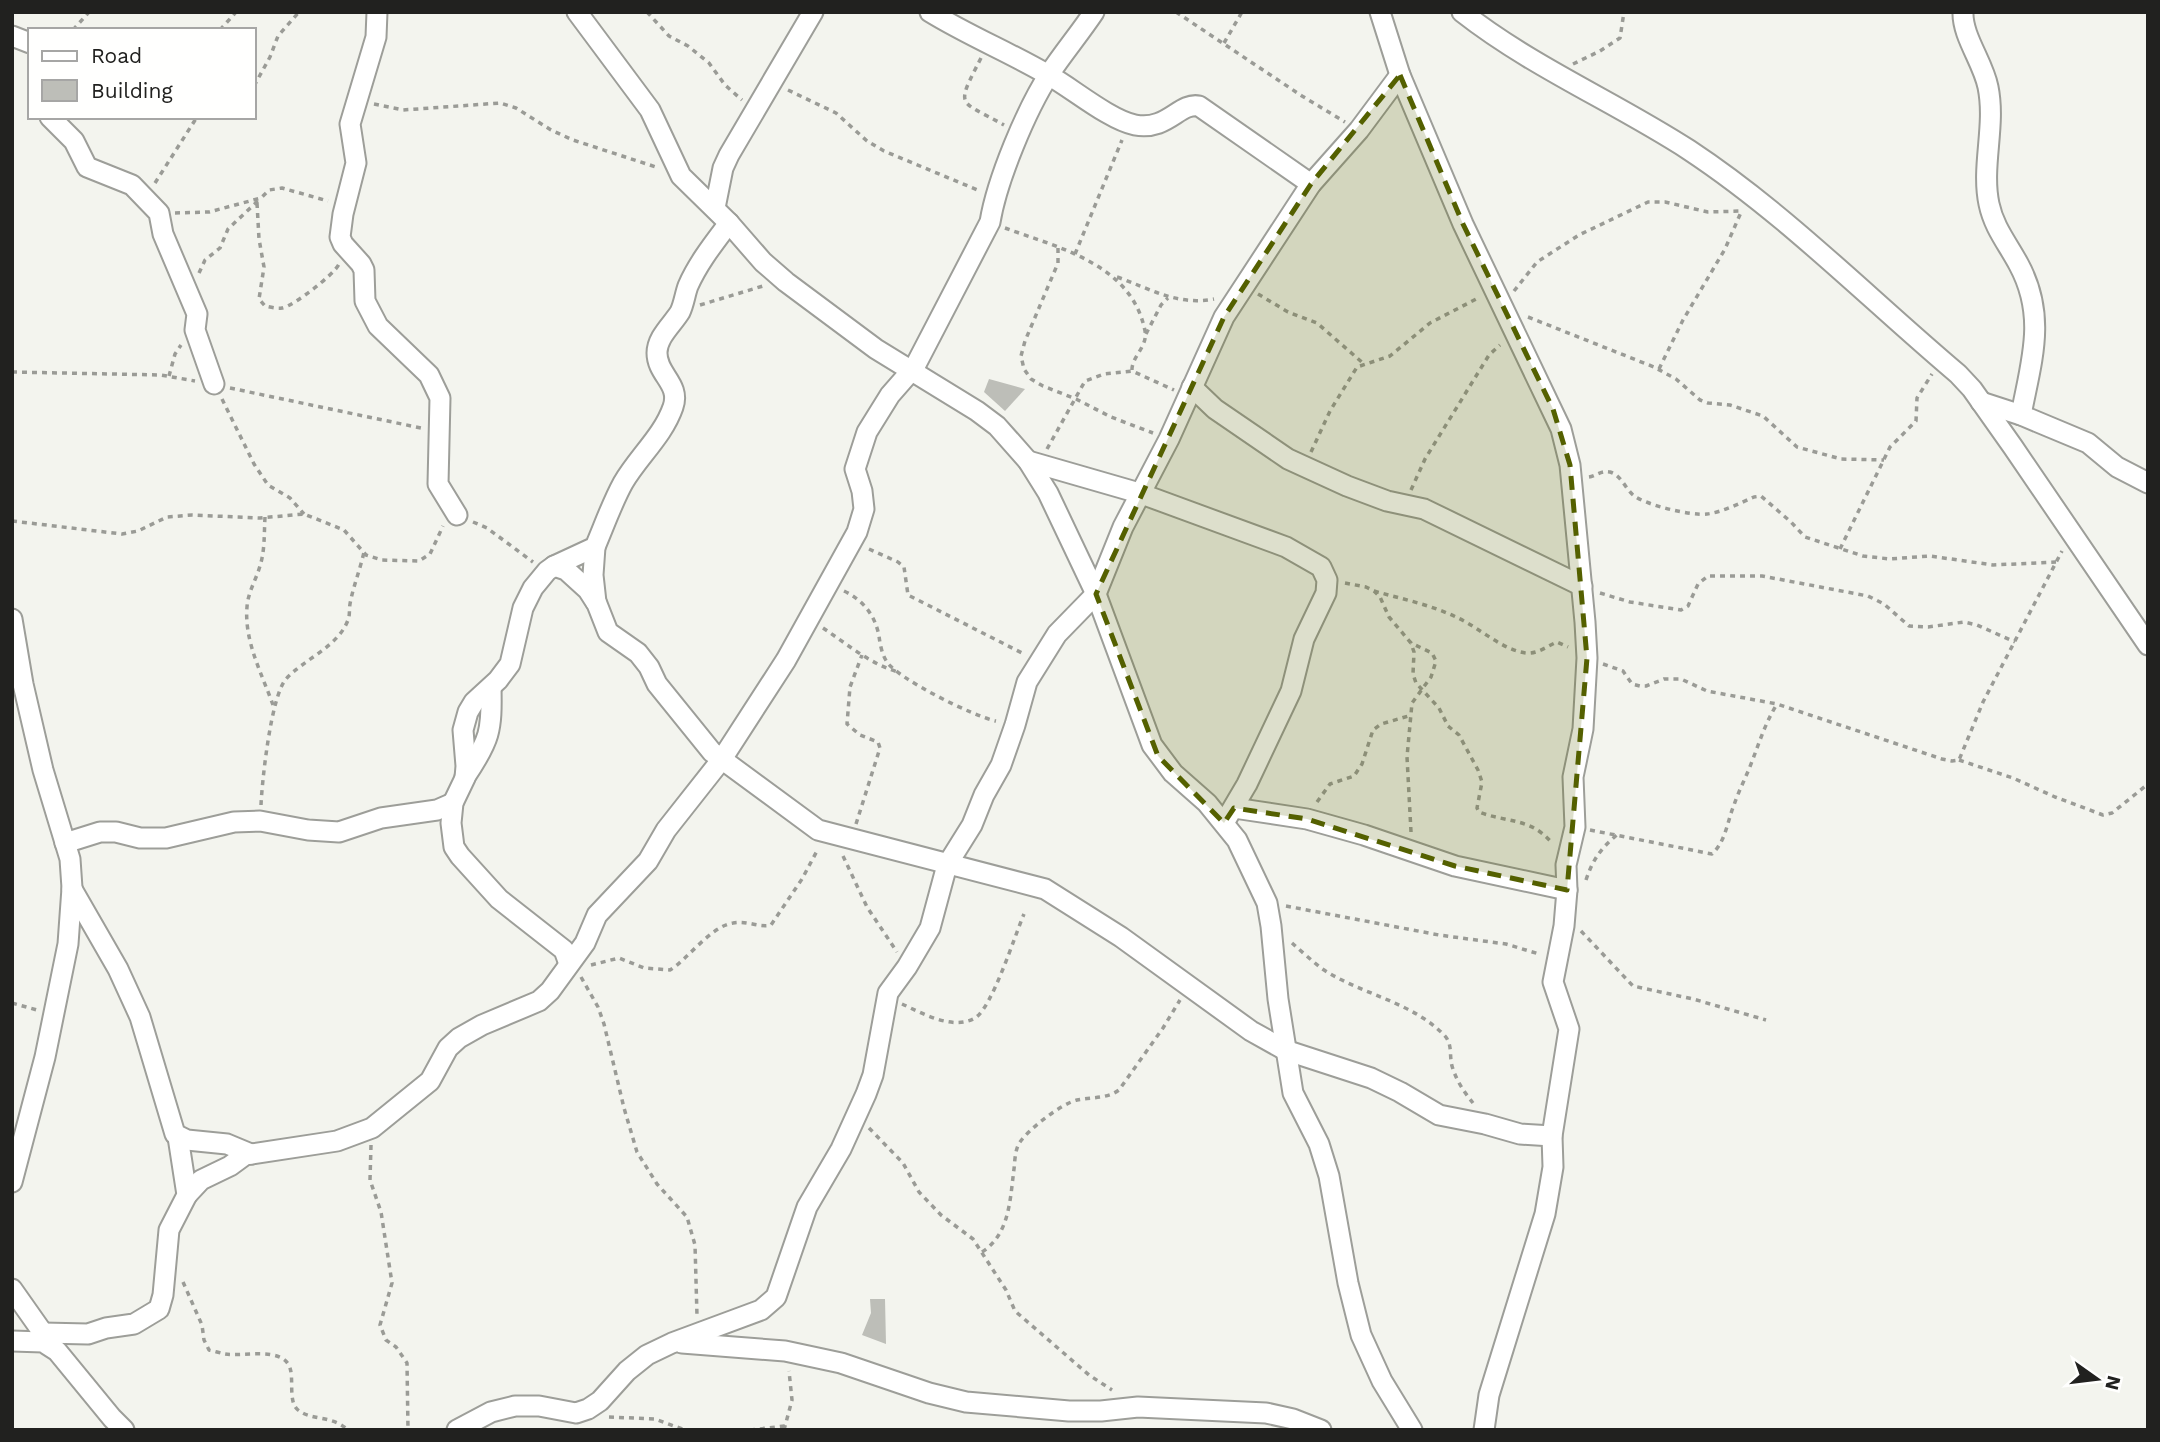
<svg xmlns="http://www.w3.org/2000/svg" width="2160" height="1442" font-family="'Work Sans',sans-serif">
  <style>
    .building { fill: #bdbeb8 }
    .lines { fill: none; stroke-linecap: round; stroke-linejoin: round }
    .minor-casing { stroke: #9d9e99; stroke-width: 23 }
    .path { stroke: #9a9b96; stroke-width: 3.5; stroke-dasharray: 5 5; stroke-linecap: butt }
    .minor { stroke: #fff; stroke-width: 19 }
    .marked { fill: #546000; fill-opacity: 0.2; stroke: #546000; stroke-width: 5; stroke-dasharray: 14 9; stroke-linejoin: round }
  </style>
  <rect width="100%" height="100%" fill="#f3f4ee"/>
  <g class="building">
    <path d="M989,379l36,10 -20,22 -21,-19z"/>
    <path d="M870,1299h15l1,45 -24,-9 9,-22z"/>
  </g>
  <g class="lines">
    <g class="minor-casing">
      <g id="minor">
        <path d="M377,12l-1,25 -26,87 6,39 -13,51 -3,23 3,7 18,20 3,6 1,31 13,25 51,49 11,23 -2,86 19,31"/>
        <path d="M577,12l73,98 31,66 48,47 34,39 23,20 90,67 101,62 20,15 31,35 20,32 48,101 56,151 21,28 34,30 30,37 30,63 4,23 7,73 15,94 26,51 10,32 19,107 13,52 21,46 30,49"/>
        <path d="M930,12c39,24 81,41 120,64 23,13 60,44 85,49 33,6 44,-23 64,-19l112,78"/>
        <path d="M1380,12l20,63 63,149 98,205 9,36 15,157 2,36 -4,71 -10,48 2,50 -9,38 1,25 -3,36 -11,56 16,47 -17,107 1,31 -8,47 -56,181 -5,35"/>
        <path d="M1462,12c70,55 153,90 227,138 97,64 180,149 269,224l14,15 41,58 135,198"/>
        <path d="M1963,12c-1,24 20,50 25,75 8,39 -7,79 1,117 5,24 19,40 30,61 28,52 12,97 2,150"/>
        <path d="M12,36l18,7"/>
        <path d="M50,117l24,24 13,26 45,18 27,28 4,21 34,80 -2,16 19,54"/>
        <path d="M715,208l8,-40 6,-13 84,-143"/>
        <path d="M912,372l78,-150c7,-42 36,-112 60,-149 14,-21 30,-40 44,-61"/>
        <path d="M1192,387l23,22 73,50 59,27 40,15 37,8 158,77"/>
        <path d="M1981,402l40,13 67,28 29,24 31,16"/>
        <path d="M1028,461l111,32 147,54 35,20 6,13 -1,13 -22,46 -13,52 -44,93 -23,39"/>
        <path d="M595,547l-2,28 3,27"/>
        <path d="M554,566l12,4 22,20 9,14 11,28 30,21 11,14 8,17 55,68 106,78 227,59 76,48 130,94 34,19 86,28 29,14 39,23 46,9 35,10 32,2"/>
        <path d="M12,619l11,65 20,86 27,89 2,29 -4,56 -23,113 -33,125"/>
        <path d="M465,777c25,-37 27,-46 26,-90"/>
        <path d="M1234,808l73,11 57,16 91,31 112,24"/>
        <path d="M65,843l35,-11h16l24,6h26l68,-16 26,-1 48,9 31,2 42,-14 56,-8 16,-7"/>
        <path d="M72,889l46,80 22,48 35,117 12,6 40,4 24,10"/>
        <path d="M569,964l-5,-14 -65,-51 -39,-43 -6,-9 -3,-24 2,-20 12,-25 1,-12 -3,-36 5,-18 6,-10 24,-22 12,-16 13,-56 10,-20 14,-17 7,-5 41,-19c9,-21 17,-44 28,-64 15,-26 40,-47 50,-76 8,-23 -16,-32 -16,-54 0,-16 15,-28 23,-41 4,-8 5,-18 8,-26 10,-23 26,-43 41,-63"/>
        <path d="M187,1195l14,-15 29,-14 15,-11 92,-14 35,-13 58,-47 18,-33 11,-10 23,-13 57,-24 11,-10 35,-48 12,-28 51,-54 18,-31 56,-71 64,-99 71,-128 7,-23 -2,-18 -7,-22 12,-37 23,-37 21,-24"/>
        <path d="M12,1289l31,44 3,10"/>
        <path d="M43,1333l45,1 18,-6 28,-4 25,-15 4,-14 6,-65 18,-35 -9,-58"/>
        <path d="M12,1341l31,1 14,9 55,67 12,12"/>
        <path d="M682,1343l103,8 56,12 88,30 37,9 103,9h32l37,-4 128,6 27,6 28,11"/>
        <path d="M457,1430l34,-18 24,-6h24l37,7 12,-4 12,-8 27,-30 20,-16 25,-12 89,-33 15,-13 31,-90 34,-58 25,-55 7,-19 15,-82 19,-26 23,-39 17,-63 25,-40 12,-30 17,-30 14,-40 12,-43 30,-48 39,-40 27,-67 46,-88 55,-122 87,-133 48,-54 41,-55"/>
      </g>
    </g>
    <g class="path">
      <path d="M647,12l22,24 19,10 21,17 16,22 17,15"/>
      <path d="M1176,12l126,84 43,26"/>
      <path d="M73,30l16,-18"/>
      <path d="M220,30l16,-18"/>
      <path d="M1224,43l18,-31"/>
      <path d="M981,58c-26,51 -23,41 23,67"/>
      <path d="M1573,64l27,-13 20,-13 4,-26"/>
      <path d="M254,86l16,-29 8,-21 21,-24"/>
      <path d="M788,90l48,23 31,28 17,10 96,40"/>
      <path d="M374,104l29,6 97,-7 16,5 35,22 22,10 83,27"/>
      <path d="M155,183l42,-66"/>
      <path d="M257,203l2,36 5,28 -5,32 6,7c5,1 12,3 17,2 10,-1 53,-34 57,-44"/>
      <path d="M175,213l34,-1 52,-14 8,-8 13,-2 46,13"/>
      <path d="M1005,228c54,20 127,36 140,103 3,16 -14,26 -13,40l42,19"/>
      <path d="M1058,248v15l-33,78 -4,15 3,13 7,10 12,7 33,13 35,18 42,16"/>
      <path d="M1075,254l47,-114"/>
      <path d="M199,273l6,-13 15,-12 8,-19 33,-31"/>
      <path d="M1117,277c34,12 60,29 97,22"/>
      <path d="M1514,291l23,-29 42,-27 69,-33h17l43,10 33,-1"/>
      <path d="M1258,294l30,18 29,11 47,41"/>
      <path d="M700,305l63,-19"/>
      <path d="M1528,317l126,50 22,12 24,21 8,3 22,2 33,11 34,31 44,12 43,1"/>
      <path d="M1146,334l15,-29 7,-7"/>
      <path d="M1659,369l24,-49 42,-71 17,-39"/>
      <path d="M12,372l149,3 34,6"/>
      <path d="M169,376l6,-22 6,-9"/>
      <path d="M230,388l191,40"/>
      <path d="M222,399l32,65 14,21 22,13 14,16"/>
      <path d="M1047,449l38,-68 19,-7 28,-3"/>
      <path d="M1311,452l19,-41 27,-44 33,-11 40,-33 50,-26"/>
      <path d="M1589,477c7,-1 12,-7 21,-5 11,3 15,16 23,23 12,10 58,21 74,19 16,-2 33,-11 47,-17l7,-1 30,26 14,15 58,19 27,3 40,-3 63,9 63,-3"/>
      <path d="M1411,490l14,-31 64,-104 11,-10"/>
      <path d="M265,517c-1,17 0,33 -5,49 -4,14 -12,26 -13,41 -3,34 15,67 26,98"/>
      <path d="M12,521l110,13 16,-3 29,-14 25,-2 68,3 44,-4 40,16 22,25 16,5 37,1 11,-7 13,-28"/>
      <path d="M473,522l14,6 46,34"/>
      <path d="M869,549l29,13 6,5 4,28 116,59"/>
      <path d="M1840,549l50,-102 26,-26 1,-23 15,-24"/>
      <path d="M1345,583l21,4 8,4 6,6 9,20 22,26 3,9 -1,22 3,9 23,25 9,18 11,9 19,35 4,12 -5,26 2,4c28,11 51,5 73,31"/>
      <path d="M844,591c19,9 31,24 35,45 1,8 3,19 8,26 11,17 88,55 109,59"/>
      <path d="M1374,591c28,8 58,14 84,27 22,10 44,32 68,35 12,1 21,-7 31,-11l11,5"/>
      <path d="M1600,593l30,9 51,8 7,-4 10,-22 10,-8h54l106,20 16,8 25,22 19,1 36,-5 13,3 38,17"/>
      <path d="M823,628c24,16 47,36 75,44"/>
      <path d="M1603,664l20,7 9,13 8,2h6l18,-7h17l26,12 70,13 165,55 10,2 7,-1 24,-58 79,-151"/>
      <path d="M1959,760l54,18 42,19 48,18 9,-2 36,-29"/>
      <path d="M1317,802l13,-18 24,-8 8,-12 11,-34 8,-6 31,-9"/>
      <path d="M261,805c1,-24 10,-109 25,-126 18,-20 52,-32 62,-59 2,-4 1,-10 2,-16 3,-17 10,-34 14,-52"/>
      <path d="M856,824l24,-76 -2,-6 -18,-7 -13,-11 3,-37 12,-32"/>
      <path d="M1590,830l122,24c14,-13 15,-32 22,-49 4,-12 10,-24 15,-36 9,-22 15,-44 28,-65"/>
      <path d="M1411,832l-4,-75 5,-54 19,-26 5,-16 -4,-8 -21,-10"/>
      <path d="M843,856l24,51 30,45"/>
      <path d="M1586,880c7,-21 15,-32 32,-46"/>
      <path d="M1286,906l153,29 67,9 33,10"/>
      <path d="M1581,931l52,55 60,13 73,21"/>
      <path d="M1292,943c9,8 19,17 29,25 38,26 90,33 123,67 9,9 5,20 8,31 4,14 12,26 21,37"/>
      <path d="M591,965l28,-7 25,10 26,2c18,-11 41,-44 63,-47 13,-3 26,5 38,2l31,-46 16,-30"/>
      <path d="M581,977l17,30 6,17 20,84 13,44 20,32 30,33 8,28 2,71"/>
      <path d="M12,1003l25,7"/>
      <path d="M902,1004c20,9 51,27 73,14 17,-10 40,-83 49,-104"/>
      <path d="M869,1128l34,35 16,29 22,23 32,24 33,51 9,21 74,64 23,15"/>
      <path d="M371,1145l-1,35 11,32 11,71 -12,42 6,15 10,7 11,16 1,67"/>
      <path d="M982,1252c28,-18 28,-53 32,-83 1,-9 1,-20 6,-27 10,-14 41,-38 57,-42 14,-3 30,-1 42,-10l44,-62 17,-28"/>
      <path d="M183,1282l19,43 2,15 5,10c5,1 11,3 16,4 18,3 58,-8 65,14 4,12 -2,34 8,42 14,11 34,5 50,20"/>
      <path d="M609,1417l46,2 30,11"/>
      <path d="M750,1430l35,-4"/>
      <path d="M784,1430l8,-30 -3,-29"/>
    </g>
    <use href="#minor" class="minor"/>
  </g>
  <path class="marked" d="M1400,75l63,149 90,185 17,56 17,193 -20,232 -112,-24 -148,-47 -73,-11 -10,15 -66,-67 -62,-162 128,-277 87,-133z"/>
  <rect width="2160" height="1442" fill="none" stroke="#21211f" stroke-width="28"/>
  <rect x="28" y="28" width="228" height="91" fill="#fffffe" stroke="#a6a6a5" stroke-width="2"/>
  <rect x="42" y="51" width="35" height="10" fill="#ffffff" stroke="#a6a6a5" stroke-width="2"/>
  <text x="91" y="63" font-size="21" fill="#21211f">Road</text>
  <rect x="42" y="80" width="35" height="21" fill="#bdbeb8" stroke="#a6a6a5" stroke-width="2"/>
  <text x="91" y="98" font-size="21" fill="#21211f">Building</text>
  <g transform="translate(2097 1379) rotate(104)" stroke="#fffffe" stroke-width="5" paint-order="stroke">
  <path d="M0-5L12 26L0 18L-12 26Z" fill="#21211f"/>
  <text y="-10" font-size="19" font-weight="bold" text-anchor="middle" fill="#21211f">N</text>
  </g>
</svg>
